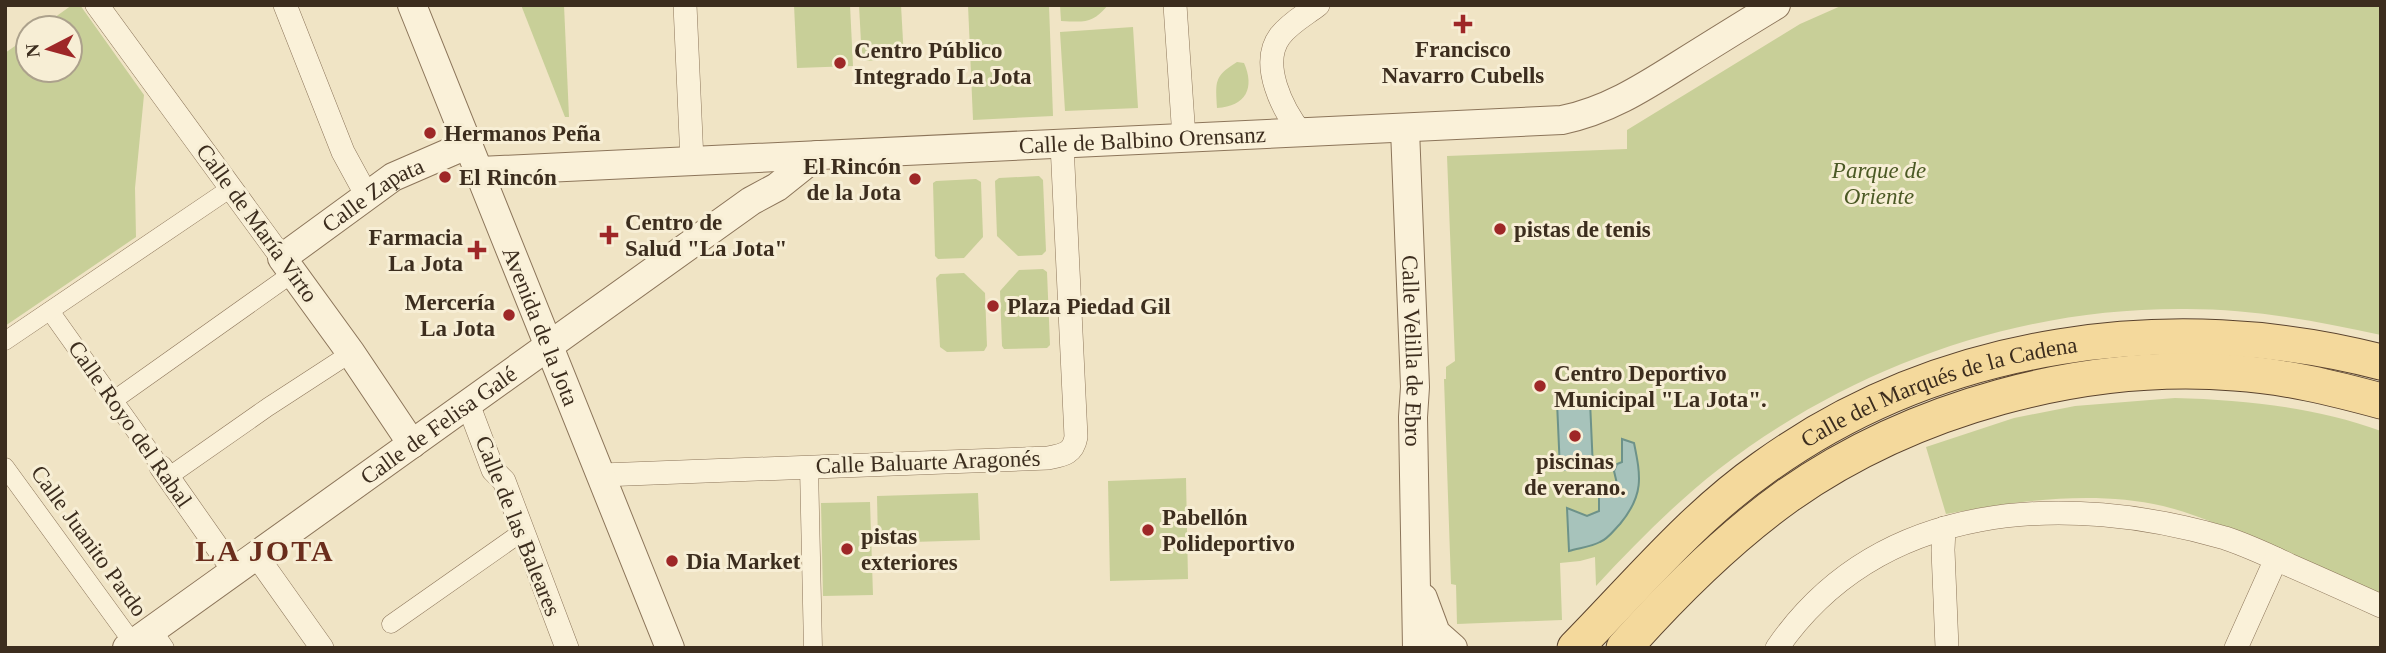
<svg xmlns="http://www.w3.org/2000/svg" width="2386" height="653" font-family="'Times New Roman',serif">
  <style>
    .green { fill: #c8cf98 }
    .water { fill: #a7c3bb; stroke: #6d9289; stroke-width: 2 }
    .lines { fill: none; stroke-linecap: round; stroke-linejoin: round }
    .pedestrian-casing { stroke: #8c755a; stroke-width: 19 }
    .minor-casing { stroke: #8c755a; stroke-width: 24 }
    .tertiary-casing { stroke: #8c755a; stroke-width: 30 }
    .primary-casing { stroke: #5a432e; stroke-width: 37 }
    .pedestrian { stroke: #faf1d9; stroke-width: 18 }
    .minor { stroke: #faf1d9; stroke-width: 23 }
    .tertiary { stroke: #faf1d9; stroke-width: 28 }
    .primary { stroke: #f4d99c; stroke-width: 35 }
    .poi-dot { fill: #9e2727; stroke: #f7eed5; stroke-width: 2.5 }
    .labels { text-anchor: middle; dominant-baseline: central; stroke-width: 6; stroke-linejoin: round; paint-order: stroke }
    .poi-label { font-size: 23px; font-weight: bold; fill: #3c2d1e; stroke: #f7eed5; text-anchor: start }
    .street-label { font-size: 23px; fill: #3c2d1e; stroke: #f7eed5 }
    .park-label { font-size: 23px; font-style: italic; fill: #4b5924; stroke: #f7eed5 }
    .district-label { font-size: 30px; font-weight: bold; letter-spacing: 2px; fill: #6a2d1c; stroke: #f7eed5 }
  </style>
  <rect width="100%" height="100%" fill="#f0e4c5"/>
  <g class="green">
    <path d="M72,5h8l64,90 -9,93 1,49 -131,89v-273l23,-16v33h42v-42h-30z"/>
    <path d="M521,5h43l5,112h-4z"/>
    <path d="M794,5h56l3,61 -56,2z"/>
    <path d="M859,5h42l3,54 -42,2z"/>
    <path d="M968,5h81l4,111 -80,4z"/>
    <path d="M1060,5h48c-16,19 -23,17 -47,16z"/>
    <path d="M1843,5h538v330c-64,-14 -128,-26 -194,-26 -169,-2 -335,57 -468,160 -45,35 -85,76 -123,117l-1,-29 -15,4 -20,2 2,57 -105,4 -1,-39 -5,-1 -7,-205h2v-12l9,-6 -8,-205 180,-7v-19l173,-106z"/>
    <path d="M1133,27l5,81 -73,3 -5,-79z"/>
    <path d="M1237,62l7,1c11,25 2,43 -27,45 -1,-26 -4,-31 20,-46z"/>
    <path d="M1039,176l4,4 3,71 -4,4 -24,1 -21,-20 -2,-55 4,-3z"/>
    <path d="M976,179l5,3 2,55 -19,21 -26,1 -3,-3 -2,-73 3,-2z"/>
    <path d="M1043,269l4,3 3,73 -3,3 -43,1 -2,-3 -2,-55 19,-21z"/>
    <path d="M964,273l21,20 2,53 -3,5 -37,1 -7,-5 -4,-69 4,-4z"/>
    <path d="M2175,398c70,2 139,9 206,33v164c-39,-17 -79,-34 -118,-51 -32,-14 -66,-30 -100,-38 -71,-16 -146,-5 -217,8l-20,-67 88,-29 61,-12z"/>
    <path d="M1186,478l2,101 -78,2 -2,-100z"/>
    <path d="M978,493l2,47 -102,3 -1,-47z"/>
    <path d="M870,502l3,93 -50,1 -2,-93z"/>
  </g>
  <g class="water">
    <path d="M1590,401l3,68 -33,1 -3,-68z"/>
    <path d="M1622,439l12,4c7,34 10,52 -14,81 -6,6 -12,15 -20,18 -9,5 -22,6 -31,9l-2,-43 20,8 12,-5v-16l9,-7h10l-4,-17 3,-7 5,-2z"/>
  </g>
  <g class="lines">
    <g class="pedestrian-casing">
      <g id="pedestrian">
        <path d="M50,311l111,156"/>
        <path d="M5,341l226,-153"/>
        <path d="M114,400l179,-127"/>
        <path d="M5,467l128,176"/>
        <path d="M809,467l4,181"/>
        <path d="M168,477l100,-70 83,-54"/>
        <path d="M391,624l131,-92"/>
        <path d="M152,629l13,19"/>
      </g>
    </g>
    <g class="minor-casing">
      <g id="minor">
        <path d="M97,5l185,253"/>
        <path d="M285,5l58,147 24,44"/>
        <path d="M685,5l7,156"/>
        <path d="M1175,5l9,133"/>
        <path d="M1301,133c-18,-23 -42,-69 -21,-97 10,-13 25,-21 38,-31"/>
        <path d="M468,404l25,66 11,11 63,167"/>
        <path d="M161,467l73,104"/>
        <path d="M602,475l446,-17c15,-3 25,-4 28,-21l-14,-293"/>
        <path d="M1944,528l-1,22 4,98"/>
        <path d="M256,555l66,93"/>
        <path d="M1777,648c103,-149 289,-156 448,-110 21,7 43,17 64,27 30,13 61,27 92,41"/>
        <path d="M2236,648l40,-89"/>
      </g>
    </g>
    <g class="tertiary-casing">
      <g id="tertiary">
        <path id="s1" d="M412,5l258,643"/>
        <path id="s2" d="M1405,129l10,258 -2,30 4,231"/>
        <path id="s3" d="M480,171l1082,-51c44,-9 79,-31 117,-55 32,-20 64,-40 97,-60"/>
        <path id="s4" d="M412,444l-61,-91 -69,-95 111,-81 76,-33"/>
        <path d="M1423,598l13,35 17,15"/>
        <path id="s5" d="M127,648l624,-447 26,-14 40,-32"/>
      </g>
    </g>
    <g class="primary-casing">
      <g id="primary">
        <path id="s6" d="M1575,648c61,-62 117,-130 188,-180 177,-128 409,-160 618,-106"/>
        <path d="M1624,648c49,-55 103,-109 163,-152 125,-88 295,-135 448,-123 49,3 98,15 146,28"/>
      </g>
    </g>
    <use href="#pedestrian" class="pedestrian"/>
    <use href="#minor" class="minor"/>
    <use href="#tertiary" class="tertiary"/>
    <use href="#primary" class="primary"/>
  </g>
  <g class="poi-dot">
    <path d="M1459.5 13.5h7v7h7v7h-7v7h-7v-7h-7v-7h7z"/>
    <circle cx="840" cy="63" r="7"/>
    <circle cx="430" cy="133" r="7"/>
    <circle cx="445" cy="177" r="7"/>
    <circle cx="915" cy="179" r="7"/>
    <circle cx="1500" cy="229" r="7"/>
    <path d="M605.5 224.5h7v7h7v7h-7v7h-7v-7h-7v-7h7z"/>
    <path d="M473.5 239.5h7v7h7v7h-7v7h-7v-7h-7v-7h7z"/>
    <circle cx="993" cy="306" r="7"/>
    <circle cx="509" cy="315" r="7"/>
    <circle cx="1540" cy="386" r="7"/>
    <circle cx="1575" cy="436" r="7"/>
    <circle cx="1148" cy="530" r="7"/>
    <circle cx="847" cy="549" r="7"/>
    <circle cx="672" cy="561" r="7"/>
  </g>
  <g class="labels">
    <g class="poi-label">
      <text x="1463" y="49" text-anchor="middle">Francisco<tspan x="1463" dy="26">Navarro Cubells</tspan></text>
      <text x="854" y="50">Centro Público<tspan x="854" dy="26">Integrado La Jota</tspan></text>
      <text x="444" y="133">Hermanos Peña</text>
      <text x="901" y="166" text-anchor="end">El Rincón<tspan x="901" dy="26">de la Jota</tspan></text>
      <text x="459" y="177">El Rincón</text>
      <text x="625" y="222">Centro de<tspan x="625" dy="26">Salud "La Jota"</tspan></text>
      <text x="1514" y="229">pistas de tenis</text>
      <text x="463" y="237" text-anchor="end">Farmacia<tspan x="463" dy="26">La Jota</tspan></text>
      <text x="495" y="302" text-anchor="end">Mercería<tspan x="495" dy="26">La Jota</tspan></text>
      <text x="1007" y="306">Plaza Piedad Gil</text>
      <text x="1554" y="373">Centro Deportivo<tspan x="1554" dy="26">Municipal "La Jota".</tspan></text>
      <text x="1575" y="461" text-anchor="middle">piscinas<tspan x="1575" dy="26">de verano.</tspan></text>
      <text x="1162" y="517">Pabellón<tspan x="1162" dy="26">Polideportivo</tspan></text>
      <text x="861" y="536">pistas<tspan x="861" dy="26">exteriores</tspan></text>
      <text x="686" y="561">Dia Market</text>
    </g>
    <g class="street-label">
      <text stroke="none"><textPath href="#s3" startOffset="663">Calle de Balbino Orensanz</textPath></text>
      <text stroke="none"><textPath href="#s4" startOffset="338">Calle Zapata</textPath></text>
      <text transform="translate(257 223) rotate(54)">Calle de María Virto</text>
      <text stroke="none"><textPath href="#s1" startOffset="346">Avenida de la Jota</textPath></text>
      <text stroke="none"><textPath href="#s2" startOffset="222">Calle Velilla de Ebro</textPath></text>
      <text stroke="none"><textPath href="#s6" startOffset="455">Calle del Marqués de la Cadena</textPath></text>
      <text transform="translate(130 424) rotate(55)">Calle Royo del Rabal</text>
      <text stroke="none"><textPath href="#s5" startOffset="383">Calle de Felisa Galé</textPath></text>
      <text transform="translate(928 462) rotate(-2)">Calle Baluarte Aragonés</text>
      <text transform="translate(518 526) rotate(68)">Calle de las Baleares</text>
      <text transform="translate(89 541) rotate(54)">Calle Juanito Pardo</text>
    </g>
    <g class="park-label">
      <text x="1879" y="170">Parque de<tspan x="1879" dy="26">Oriente</tspan></text>
    </g>
    <g class="district-label">
      <text x="265" y="550">LA JOTA</text>
    </g>
  </g>
  <rect width="2386" height="653" fill="none" stroke="#3c2d1e" stroke-width="14"/>
  <g transform="translate(49 49) rotate(264)"><circle r="33" fill="#f7eed5" stroke="#aca18c" stroke-width="2"/>
  <path d="M0-5L12 26L0 18L-12 26Z" fill="#9e2727"/>
  <text y="-10" font-size="19" font-weight="bold" text-anchor="middle" fill="#3c2d1e">N</text>
  </g>
</svg>
